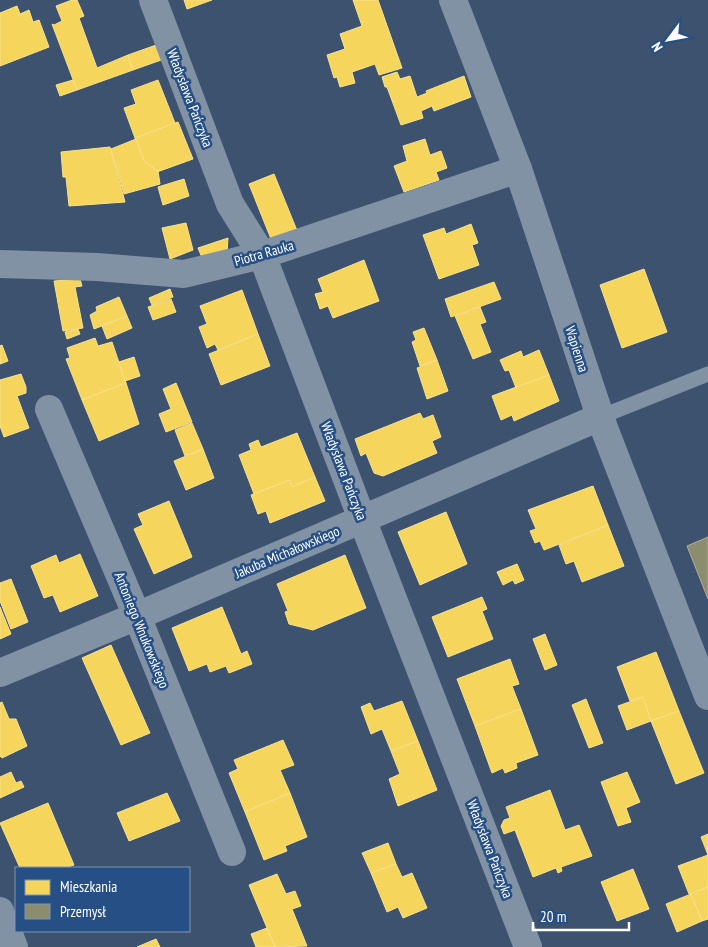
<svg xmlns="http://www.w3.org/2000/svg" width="708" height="947" font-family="'PT Sans Narrow',sans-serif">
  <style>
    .homes { fill: #f6d55c; stroke: #f9e28d }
    .industry { fill: #8c8c6e; stroke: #aeae9a }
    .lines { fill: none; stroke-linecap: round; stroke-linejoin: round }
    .service { stroke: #8292a5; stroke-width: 15 }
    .minor { stroke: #8292a5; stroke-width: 28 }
    .tertiary { stroke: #8292a5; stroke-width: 28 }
    .labels { text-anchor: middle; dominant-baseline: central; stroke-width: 5; stroke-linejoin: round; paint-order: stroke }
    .street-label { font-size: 14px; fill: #fff; stroke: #264f85 }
  </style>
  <rect width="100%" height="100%" fill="#3c526f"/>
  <g class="homes">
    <path d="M72,0h5l7,16 -5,2 18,50 31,-13 5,15 -56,20 -25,-66 2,1 8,-4 -6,-15z"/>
    <path d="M184,0h28l-25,9z"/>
    <path d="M353,0h25l24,68 -23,7 -4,-11 -23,8 3,11 -15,4 -3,-10 -3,1 -7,-23 18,-6 -5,-15 22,-8z"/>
    <path d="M17,6l3,8 9,-4 4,12 6,-2 10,27 -49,19v-53z"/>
    <path d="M159,44l5,15 -31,11 -5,-15z"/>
    <path d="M397,72l3,7 10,-3 7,21 10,-4 -1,-2 38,-15 7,21 -37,14 -2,-5 -11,5 2,7 -22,7 -14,-38h-2l-3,-10z"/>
    <path d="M73,80l4,10 -17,6 -4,-11z"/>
    <path d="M158,80l17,43 -40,15 -11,-30 12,-4 -5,-14z"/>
    <path d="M178,122l15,37 -36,13 -13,-11 -9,-23z"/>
    <path d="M136,139l8,22 14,10 2,13 -36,10 -13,-45z"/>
    <path d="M425,139l5,16 11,-4 6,17 -11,4 3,8 -35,12 -10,-26 13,-5 -4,-15z"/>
    <path d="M110,147l15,55 -56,4 -3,-29h-3l-2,-25z"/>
    <path d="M274,174l24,59 -25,11 -24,-60z"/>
    <path d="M184,179l5,17 -26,9 -5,-18z"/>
    <path d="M186,223l7,27 -23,9 -8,-31z"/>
    <path d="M471,224l7,19 -6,2 7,20 -40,14 -16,-44 21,-7 2,6z"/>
    <path d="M228,238l-1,14 -24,8 -5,-12z"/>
    <path d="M364,260l15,41 -46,17 -5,-12 -8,3 -5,-15 8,-2 -5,-13z"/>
    <path d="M644,269l23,63 -45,16 -22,-63z"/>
    <path d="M80,279l2,7 -7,1 8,41 -20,3 -9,-50z"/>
    <path d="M494,282l7,17 -50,18 -6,-18z"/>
    <path d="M170,289l3,8 -21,8 -3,-7z"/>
    <path d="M242,290l16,44 -40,16 -3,-6 -8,4 -8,-21 8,-3 -7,-18z"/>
    <path d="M119,297l8,19 -33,13 -4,-14 7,-4 -1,-4z"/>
    <path d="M171,299l5,13 -23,8 -5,-13z"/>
    <path d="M480,307l6,15 -6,2 11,28 -18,7 -18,-43z"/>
    <path d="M127,316l5,12 -25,11 -5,-13z"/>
    <path d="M424,328l13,32 -17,6 -8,-24 4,-2 -3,-8z"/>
    <path d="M78,329l2,5 -13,5 -2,-7z"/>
    <path d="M258,334l12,32 -49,19 -12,-31z"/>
    <path d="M95,338l3,8 14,-4 14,41 -44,17 -16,-41 4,-1 -3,-10z"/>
    <path d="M2,345l6,16 -8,3v-18z"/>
    <path d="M539,350l10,25 -33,13 -7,-18 -4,1 -5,-11 21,-9 2,6z"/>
    <path d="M134,357l6,19 -15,5 -6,-19z"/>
    <path d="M437,360l11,31 -21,8 -10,-31z"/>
    <path d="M21,374l5,13v6l-9,3 12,32 -25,9 -4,-11v-46z"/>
    <path d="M549,375l10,26 -45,20 -2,-6 -11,5 -9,-24z"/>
    <path d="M126,383l13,41 -40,17 -17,-41z"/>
    <path d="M176,383l16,39 -26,10 -7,-18 12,-5 -8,-20z"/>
    <path d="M420,413l3,6 10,-4 8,22 -9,4 5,12 -54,23 -9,-3 -8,-20 -5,3 -6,-17z"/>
    <path d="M192,423l11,26 -18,7 -10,-26z"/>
    <path d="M297,433l18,44 -23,10 -2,-7 -36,14 -15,-39 12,-5 -2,-6 9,-4 3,7z"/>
    <path d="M203,449l11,29 -28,12 -12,-29z"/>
    <path d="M315,477l10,24 -55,22 -4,-12 -8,3 -7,-19 39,-15 2,7z"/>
    <path d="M593,486l15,39 -64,25 -4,-9 -5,2 -5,-12 6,-2 -8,-19z"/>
    <path d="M169,501l23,56 -38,17 -20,-45 9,-4 -5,-11z"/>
    <path d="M446,512l21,52 -47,21 -22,-53z"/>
    <path d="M608,525l16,41 -42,16 -8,-21 -8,3 -7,-19z"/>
    <path d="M80,554l18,42 -38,16 -7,-17 -9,3 -13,-32 25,-11 3,8z"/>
    <path d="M345,555l21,53 -53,22 -24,-6 -4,-12 3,-1 -11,-27z"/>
    <path d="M517,564l7,16 -9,4 -2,-4 -10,5 -6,-13z"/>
    <path d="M11,579l17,43 -17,7 -11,-28v-18z"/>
    <path d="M482,597l5,12 -5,2 11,28 -45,18 -16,-40z"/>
    <path d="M0,607l11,27 -11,5z"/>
    <path d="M222,607l19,47 6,-3 5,13 -23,9 -3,-7 -16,6 -3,-8 -18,7 -17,-43z"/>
    <path d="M545,634l12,31 -12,5 -12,-31z"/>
    <path d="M111,645l39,88 -29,12 -39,-87z"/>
    <path d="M656,652l23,59 -28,10 -8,-24 -13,4 -13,-34z"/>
    <path d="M510,659l9,25 -7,2 9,23 -46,17 -18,-47z"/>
    <path d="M643,697l8,24 -24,9 -9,-24z"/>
    <path d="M586,699l17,44 -14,5 -17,-43z"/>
    <path d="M402,701l16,40 -27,10 -9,-22 -11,5 -10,-27 9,-4 4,8z"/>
    <path d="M2,702l7,17h7l11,27 -25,12 -2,-2v-53z"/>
    <path d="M521,709l17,46 -22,8 1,5 -12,5 -2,-5 -11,5 -17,-47z"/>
    <path d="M679,711l25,62 -28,11 -25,-63z"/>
    <path d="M283,740l11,25 -14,5 10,23 -45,19 -16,-39 9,-4 -4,-9z"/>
    <path d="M418,741l19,49 -39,16 -9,-27 11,-5 -9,-23z"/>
    <path d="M11,772l5,11 5,-2 3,6 -24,11v-21z"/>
    <path d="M627,772l13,30 -14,6 5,14 -13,4 -17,-44z"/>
    <path d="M550,790l15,40 14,-5 13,31 -31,11 1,4 -4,2 -2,-5 -23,9 -18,-47 -11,4 -3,-8 3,-6 6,-2 -4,-11z"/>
    <path d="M167,793l13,28 -51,20 -12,-28z"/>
    <path d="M290,793l17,44 -22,9 2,5 -23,9 -19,-48z"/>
    <path d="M48,803l26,62 -9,3h-45l-20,-45z"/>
    <path d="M708,834v53l-19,7 -11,-28 30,-11 -7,-18z"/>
    <path d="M388,843l8,21 -25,9 -9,-20z"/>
    <path d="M396,864l6,13 10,-4 15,35 -24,10 -5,-11 -11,5 -16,-39z"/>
    <path d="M633,869l16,40 -32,12 -16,-39z"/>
    <path d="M277,874l9,20 9,-3 6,15 -9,3 15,37 -32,1 -26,-62z"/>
    <path d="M708,887v32l-6,2 -11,-27z"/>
    <path d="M691,894l11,27 -25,11 -11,-28z"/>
    <path d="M267,928l8,19h-19l-5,-13z"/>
    <path d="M156,939l4,8h-23z"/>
  </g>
  <path class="industry" d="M708,537v62l-21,-53z"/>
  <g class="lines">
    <path class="service" d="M600,417l108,-43"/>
    <g class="minor">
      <path d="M153,0l77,204 32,51 100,264 166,428"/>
      <path d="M453,0l65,169 86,259 104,268"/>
      <path d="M0,264l97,3 87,7 78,-19 256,-86"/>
      <path d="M49,409l88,207 95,236"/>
      <path d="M0,673l137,-57 463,-199"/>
    </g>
    <path class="tertiary" d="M0,911l14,36"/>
  </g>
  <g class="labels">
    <g class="street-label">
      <text transform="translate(190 98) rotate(69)">Władysława Pańczyka</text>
      <text transform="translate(264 253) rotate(-16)">Piotra Rauka</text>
      <text transform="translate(577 349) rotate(72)">Wapienna</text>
      <text transform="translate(344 471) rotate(69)">Władysława Pańczyka</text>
      <text transform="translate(287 552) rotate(-23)">Jakuba Michałowskiego</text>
      <text transform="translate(142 630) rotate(68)">Antoniego Wnukowskiego</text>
      <text transform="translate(490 849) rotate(69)">Władysława Pańczyka</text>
    </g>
  </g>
  <rect x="15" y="867" width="175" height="65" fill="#264f85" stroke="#7d95b6"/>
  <rect x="25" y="880" width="25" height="15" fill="#f6d55c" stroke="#7d95b6"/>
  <text x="60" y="892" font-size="15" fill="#ffffff">Mieszkania</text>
  <rect x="25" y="904" width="25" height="15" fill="#8c8c6e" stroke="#7d95b6"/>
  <text x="60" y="917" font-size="15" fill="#ffffff">Przemysł</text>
  <g transform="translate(668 40) rotate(238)" stroke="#264f85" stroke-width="4" paint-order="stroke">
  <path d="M0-4L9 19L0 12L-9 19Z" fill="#ffffff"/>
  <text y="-8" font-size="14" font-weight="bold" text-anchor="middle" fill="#ffffff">N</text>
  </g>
  <path d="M533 922v8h96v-8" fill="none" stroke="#ffffff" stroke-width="2.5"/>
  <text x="540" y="922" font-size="15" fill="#ffffff" stroke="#264f85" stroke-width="4" paint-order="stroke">20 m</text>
</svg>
